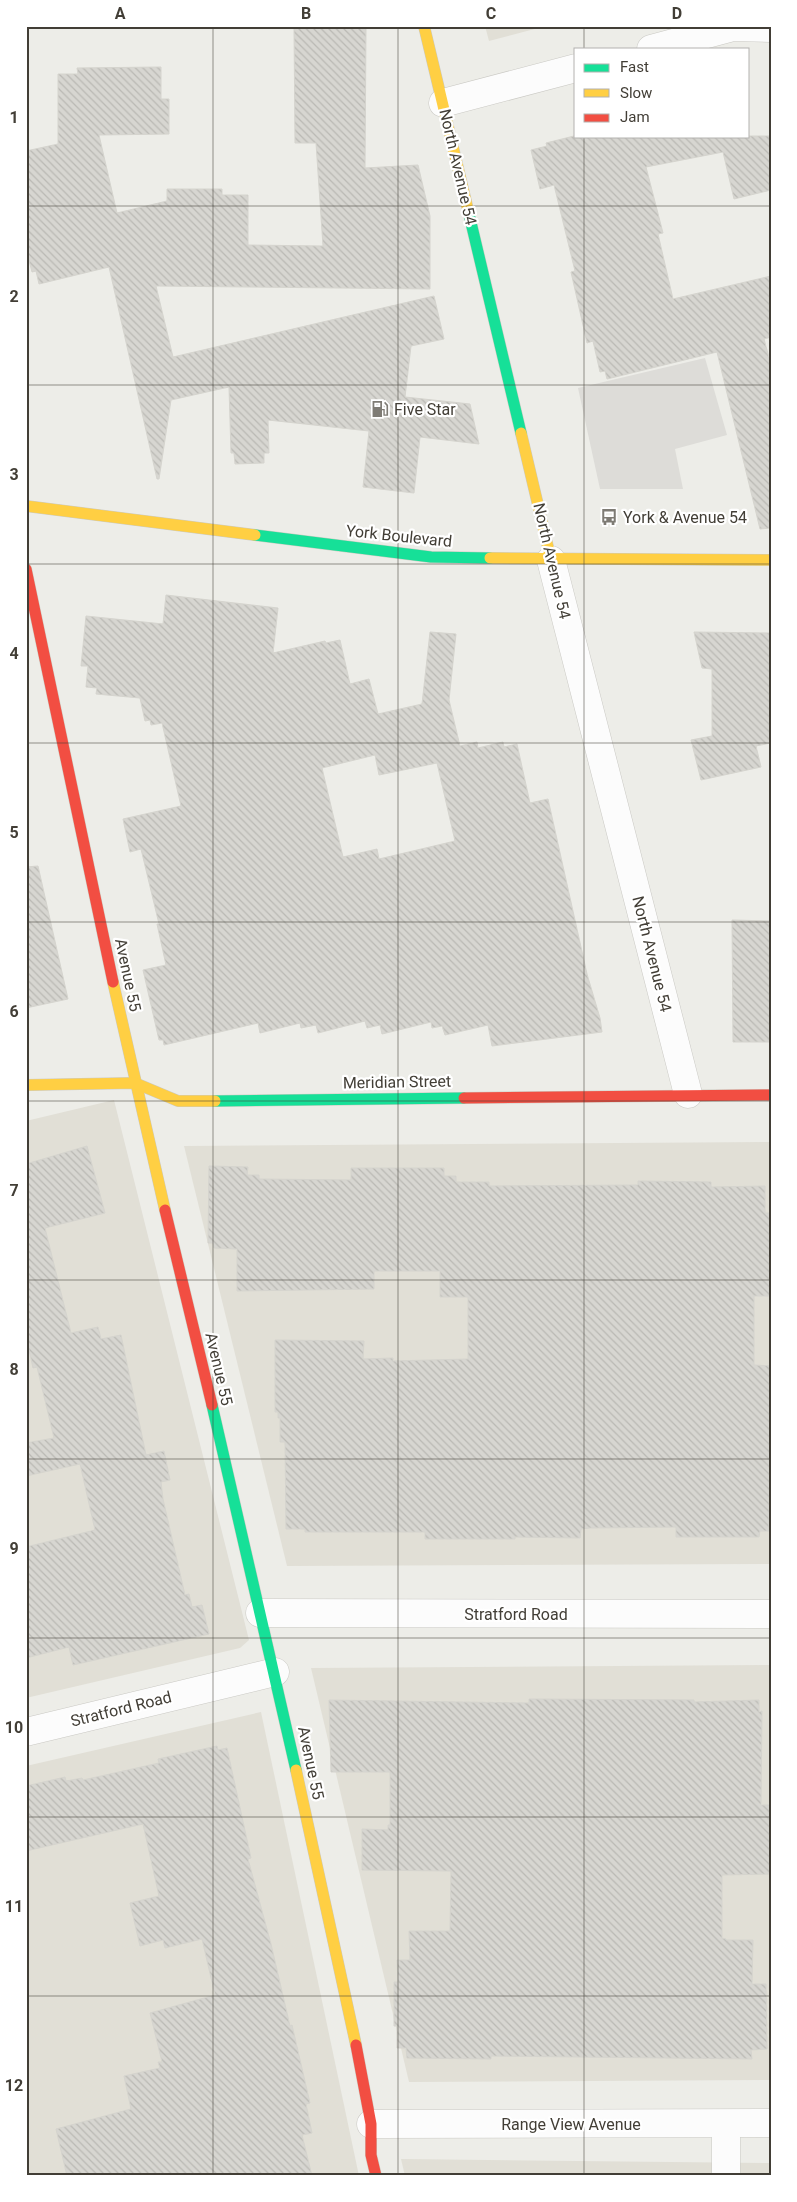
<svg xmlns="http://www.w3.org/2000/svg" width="797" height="2202" font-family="Roboto,sans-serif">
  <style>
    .residential { fill: #e1dfd6 }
    .parking { fill: #dddcd8 }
    .building { fill: url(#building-back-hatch); stroke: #d5d4ce; fill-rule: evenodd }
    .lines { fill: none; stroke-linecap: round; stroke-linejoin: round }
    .street-casing { stroke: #cac9c4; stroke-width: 29 }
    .fast-casing { stroke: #cccac0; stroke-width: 12 }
    .slow-casing { stroke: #cccac0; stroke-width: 12 }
    .jam-casing { stroke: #cccac0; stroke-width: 12 }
    .street { stroke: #fcfcfc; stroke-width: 28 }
    .fast { stroke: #16e098; stroke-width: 11 }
    .slow { stroke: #ffcf43; stroke-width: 11 }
    .jam { stroke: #f24e42; stroke-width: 11 }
    .grid { fill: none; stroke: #423e36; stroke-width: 1; stroke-opacity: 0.55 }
    .labels { text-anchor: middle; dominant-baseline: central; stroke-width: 4.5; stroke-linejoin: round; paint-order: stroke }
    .street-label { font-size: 16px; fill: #423e36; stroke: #fff }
    .poi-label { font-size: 16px; fill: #423e36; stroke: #fff; text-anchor: start }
    .neatline { fill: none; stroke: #423e36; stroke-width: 2 }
    .grid-label { font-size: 16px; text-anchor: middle; font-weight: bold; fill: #423e36 }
  </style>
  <defs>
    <pattern id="building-back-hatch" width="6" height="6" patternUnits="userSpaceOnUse" patternTransform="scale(1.25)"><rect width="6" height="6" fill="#d7d6d1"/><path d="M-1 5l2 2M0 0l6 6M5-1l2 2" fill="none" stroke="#bab9b4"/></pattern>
  </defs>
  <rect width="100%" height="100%" fill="#edede8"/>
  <g class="residential">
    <path d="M485,26h61l-57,15z"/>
    <path d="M114,1100l135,540 -9,8 -214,50v-577z"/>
    <path d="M771,1142v422l-484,2 -103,-420z"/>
    <path d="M771,1665v415l-362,2 -98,-414z"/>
    <path d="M261,1712l98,464h-333v-410z"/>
    <path d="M401,2159l370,4v13h-366z"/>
  </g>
  <path class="parking" d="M705,358l22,77 -52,14 8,40h-83l-22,-101z"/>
  <g class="building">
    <path d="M294,26h72l-1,142 53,-3 12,51v73l-274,-3 17,71 261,-61 10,43 -33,7 -6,51 65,7 9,40 -59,-7 -6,56 -51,-6 6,-56 -101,-11 1,33h-5v10l-29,1 -1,-11h-3l-2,-66 -58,13 -12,79h-2l-48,-212 -70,17 -3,-13 -4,1 -6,-23v-98l32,-7v-70h20l-1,-6 84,-1v32h8v35l-70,1 18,78 50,-12v-12h55v6h26v50l75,1 -7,-103h-21z"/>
    <path d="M574,136h197v54l-37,9 -11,-47 -77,15 17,66 -5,1 15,65 98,-23v61l-7,2 7,26v163l-11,1 -43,-177 -110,27 -2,-8 -5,1 -7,-31 -6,2 -16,-71 4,-1 -21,-86 -14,4 -9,-39 16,-4 -1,-3z"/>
    <path d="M166,595l112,13 -5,45 52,-12 1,2 14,-3 10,44 19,-5 9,35 44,-10 8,-72 26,2 -7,66 11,46 17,-4 1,6 25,-6 1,5 13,-3 13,59 18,-4 39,175 13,44 2,14 -110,14 -4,-21 -43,10 -3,-9 -10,2 -1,-6 -49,12 -2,-9 -13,3 -2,-7 -47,12 -2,-8 -15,3 -1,-5 -40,10 -2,-10 -94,22 -1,-5h-4l-16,-70 23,-5 -9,-41h2l-18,-75 -11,3 -7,-33 58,-13 -19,-83 -11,2 -1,-5 -5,1 -5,-23 -44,-4 1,-6 -11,-1 2,-21h-7l5,-50 77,8zM375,755l4,20 58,-12 18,78 -76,18 -2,-10 -34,8 -21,-89z"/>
    <path d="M694,632l77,1v110l-15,3 5,21 -60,13 -10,-40 21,-4v-67l-10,-1z"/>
    <path d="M38,866l30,133 -42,9v-141z"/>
    <path d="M732,920l39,1v121h-38z"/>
    <path d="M87,1146l18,67 -60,15 26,105 27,-6 3,12 20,-4 25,120 18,-4 6,29 -9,2 2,17 22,96 4,-1 3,13 10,-2 7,29 -136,31 -4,-18 -43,11v-111l69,-17 -15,-66 -54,12v-33l28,-5 -17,-71 -4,1 -7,-32v-172z"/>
    <path d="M209,1166l39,1 -1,8h12v4l92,1v-12h93v8h12v6h33v4l149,-1v-4l73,1v5l54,-1v27h6v83h-17v69l17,1 -2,165h-9l-1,6h-83v-10l-86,1 -9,1 -1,9 -65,-1v2h-90v-7h-120v-3h-19l-1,-87h-5v-24h-2v-6h-3v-72l89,1 -1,18 30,-1v3l75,-2v-62h-28v-26h-66v18l-137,2v-42l-23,-1 -1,-5h-5z"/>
    <path d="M529,1699l165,1v2l65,-2v12l3,-1 -1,94h10v69l-49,1v63l4,1v1h27l-1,44h14l1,65 -16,1 1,9 -261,-3v3l-84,-1 -1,-10h-9v-22h-3v-44h4l-1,-22h13l-1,-29h41l1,-60 -89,-1v-41l26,1v-5h2v-53h-59l-2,-72 200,3z"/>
    <path d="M217,1746l1,4 9,-2 24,110 -3,1 23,85 19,82 2,-1 18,78 -4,1 6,29 -10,2 10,41h-245l-11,-47 75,-20 -7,-33 36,-8 -2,-6h4l-12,-49 65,-18 -13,-56 -37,9 -2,-8 -23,6 -10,-43 29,-7 -16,-72 -117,27v-65l39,-9 1,4 16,-3 1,2 76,-17 -1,-4z"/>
  </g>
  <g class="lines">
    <g class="street-casing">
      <g id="street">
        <path d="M651,49l82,-22 38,1"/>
        <path d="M443,103l133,-35"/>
        <path d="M551,560l137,534"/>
        <path d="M260,1613l511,1"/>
        <path d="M26,1732l249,-60"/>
        <path d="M371,2124l400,-1"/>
        <path d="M726,2176v-52"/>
      </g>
    </g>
    <g class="fast-casing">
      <g id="fast">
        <path d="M468,210l53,223"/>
        <path d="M255,535l176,22 59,1"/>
        <path d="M215,1101l249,-3"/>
        <path d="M212,1405l84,365"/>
      </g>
    </g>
    <g class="slow-casing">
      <g id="slow">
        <path d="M424,26l44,184"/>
        <path d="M521,433l30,127"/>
        <path d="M26,506l229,29"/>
        <path d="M490,558l281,2"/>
        <path d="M113,982l52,228"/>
        <path d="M26,1085l109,-2 43,18h37"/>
        <path d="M296,1770l60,275"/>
      </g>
    </g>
    <g class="jam-casing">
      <g id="jam">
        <path d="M26,569l87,413"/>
        <path d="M464,1098l307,-3"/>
        <path d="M165,1210l47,195"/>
        <path d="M356,2045l15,79v31l5,21"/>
      </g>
    </g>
    <use href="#street" class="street"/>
    <use href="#fast" class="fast"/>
    <use href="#slow" class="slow"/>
    <use href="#jam" class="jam"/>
  </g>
  <path class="grid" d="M213,26v2150M398,26v2150M584,26v23M584,136v2040M26,206h745M26,385h745M26,564h745M26,743h745M26,922h745M26,1101h745M26,1280h745M26,1459h745M26,1638h745M26,1817h745M26,1996h745"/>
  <defs>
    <g id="fuel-bare" transform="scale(1.35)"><path d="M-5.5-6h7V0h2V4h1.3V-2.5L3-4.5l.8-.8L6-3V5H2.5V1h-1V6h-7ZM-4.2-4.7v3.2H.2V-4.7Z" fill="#7e7b74" stroke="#fff" stroke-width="2.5" paint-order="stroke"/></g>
    <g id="bus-bare" transform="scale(1.35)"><path d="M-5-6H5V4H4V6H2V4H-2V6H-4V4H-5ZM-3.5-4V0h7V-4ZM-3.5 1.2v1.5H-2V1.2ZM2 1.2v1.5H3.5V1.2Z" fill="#7e7b74" stroke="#fff" stroke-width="2.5" paint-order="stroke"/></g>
  </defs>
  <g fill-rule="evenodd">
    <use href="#fuel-bare" x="380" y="409"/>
    <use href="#bus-bare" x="609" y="517"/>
  </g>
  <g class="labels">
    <g class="street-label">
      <text transform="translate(458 167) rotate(77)">North Avenue 54</text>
      <text transform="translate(399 536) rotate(6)">York Boulevard</text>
      <text transform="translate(552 561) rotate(77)">North Avenue 54</text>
      <text transform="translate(652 954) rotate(76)">North Avenue 54</text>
      <text transform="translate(128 975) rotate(78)">Avenue 55</text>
      <text transform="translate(397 1082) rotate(-1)">Meridian Street</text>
      <text transform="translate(219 1369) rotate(77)">Avenue 55</text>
      <text x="516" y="1614">Stratford Road</text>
      <text transform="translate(121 1709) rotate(-14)">Stratford Road</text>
      <text transform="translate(311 1763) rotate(78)">Avenue 55</text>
      <text x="571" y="2124">Range View Avenue</text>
    </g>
    <g class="poi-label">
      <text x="394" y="409">Five Star</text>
      <text x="623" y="517">York &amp; Avenue 54</text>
    </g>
  </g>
  <rect width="797" height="2202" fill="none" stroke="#ffffff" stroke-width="55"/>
  <rect x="574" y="48" width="175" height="90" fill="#ffffff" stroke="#b3b2af"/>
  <rect x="584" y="64" width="25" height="8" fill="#16e098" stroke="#b3b2af"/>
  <text x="620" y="72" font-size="15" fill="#423e36">Fast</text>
  <rect x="584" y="89" width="25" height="8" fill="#ffcf43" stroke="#b3b2af"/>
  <text x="620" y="98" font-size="15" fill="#423e36">Slow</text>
  <rect x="584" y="114" width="25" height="8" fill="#f24e42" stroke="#b3b2af"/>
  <text x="620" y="122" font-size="15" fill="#423e36">Jam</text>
  <rect x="28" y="28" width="742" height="2146" class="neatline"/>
  <g class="grid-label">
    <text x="120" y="19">A</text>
    <text x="306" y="19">B</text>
    <text x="491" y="19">C</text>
    <text x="677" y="19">D</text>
    <text x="14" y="123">1</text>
    <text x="14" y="302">2</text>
    <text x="14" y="480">3</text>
    <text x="14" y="659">4</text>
    <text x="14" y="838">5</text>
    <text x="14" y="1017">6</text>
    <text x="14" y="1196">7</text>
    <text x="14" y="1375">8</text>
    <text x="14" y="1554">9</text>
    <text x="14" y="1733">10</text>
    <text x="14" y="1912">11</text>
    <text x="14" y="2091">12</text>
  </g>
</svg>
